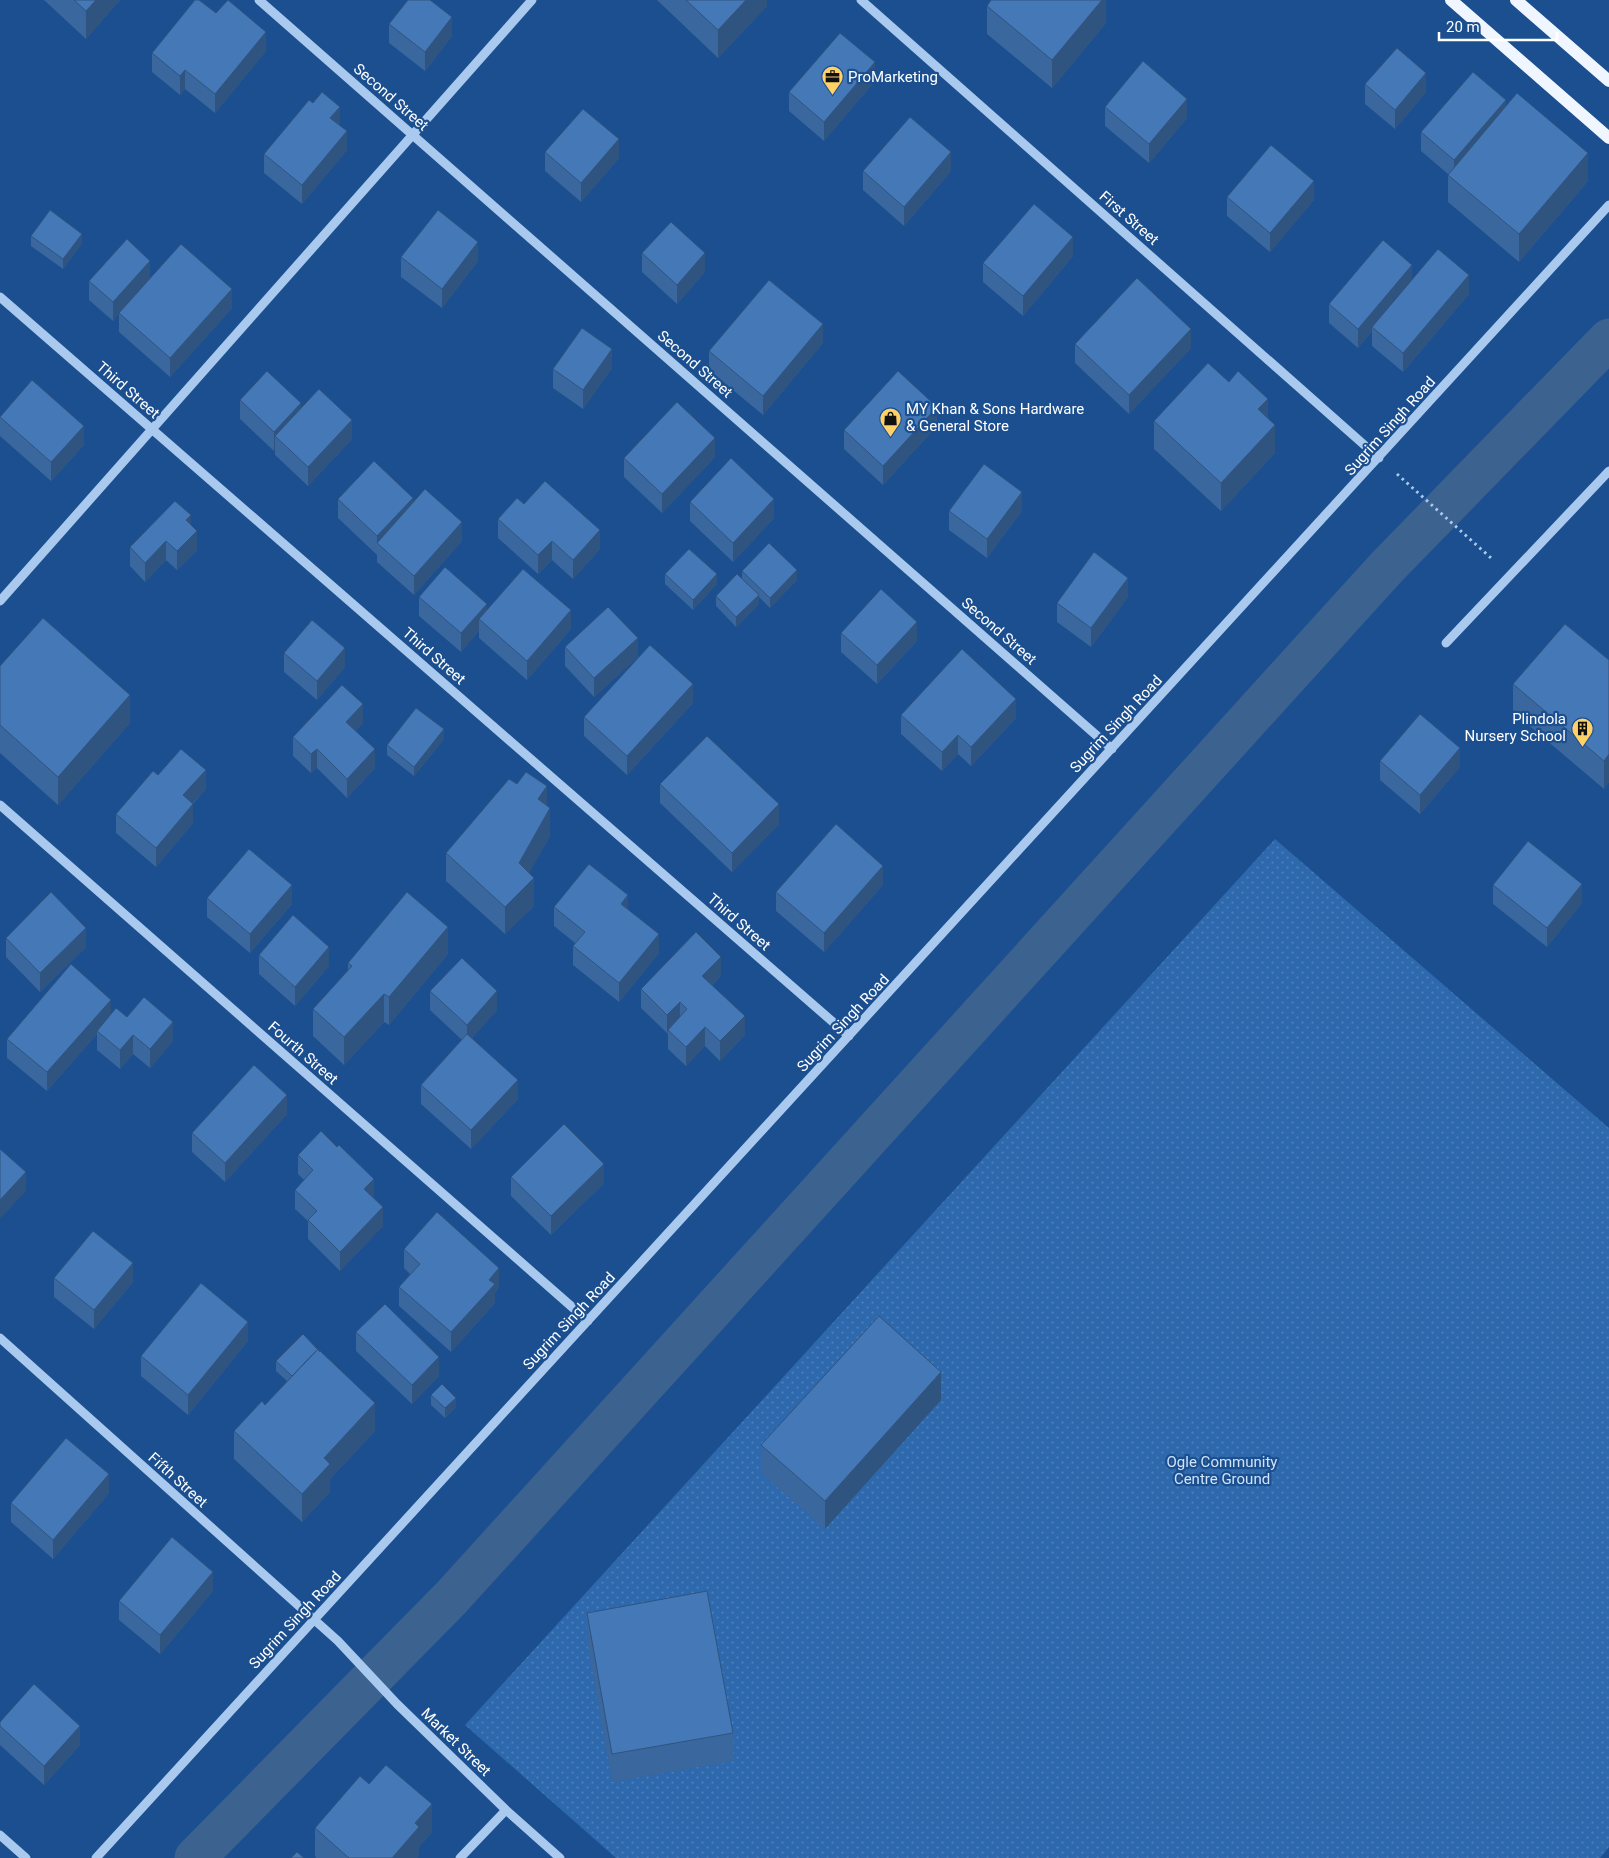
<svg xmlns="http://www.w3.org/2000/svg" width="1609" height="1858" font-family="Roboto,sans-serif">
<defs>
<pattern id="park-dots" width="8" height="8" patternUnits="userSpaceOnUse" patternTransform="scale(1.25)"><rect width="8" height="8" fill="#2e69ad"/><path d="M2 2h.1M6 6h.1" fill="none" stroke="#4d80b9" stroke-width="1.8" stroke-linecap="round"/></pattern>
</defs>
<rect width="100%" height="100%" fill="#1b4f8f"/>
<path fill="url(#park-dots)" d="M1275 839 1609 1128V1847L1600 1858H616L465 1725Z"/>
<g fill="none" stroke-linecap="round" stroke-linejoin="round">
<path stroke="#3c6290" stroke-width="41" d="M195 1858 451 1598 1386 568 1609 339"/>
<path stroke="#a9c9ee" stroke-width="3" stroke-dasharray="2.5 4" stroke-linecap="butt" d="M1397 474 1491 558"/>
<path stroke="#a9c9ee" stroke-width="9" d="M259 0 1112 749
M861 0 1379 458
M0 297 849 1036
M0 601 532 0
M1446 643 1609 471
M0 805 588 1321
M0 1338 338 1641 397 1704 506 1810 560 1858
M0 1835 26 1858
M96 1858 1609 205
M460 1858 506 1810"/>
<path stroke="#f0f6ff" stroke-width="12" d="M1451 0 1609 138
M1516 0 1609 81"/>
</g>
<path fill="#3a679d" d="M44 0H120L86 39Z
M657 0H767V6L718 58Z
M1106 0V23L1052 88 987 34V6Z
M216 13 266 51 215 113 185 89 180 95 152 72V53Z
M389 24 452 36 425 71 389 43Z
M875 81 824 141 789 111V92Z
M1365 84 1426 92 1395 129 1365 104Z
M313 103 340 126 347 150 302 204 264 173V154Z
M1506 106 1588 181 1519 262 1448 202V174L1421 151V132Z
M1105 107 1187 118 1149 163 1105 126Z
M545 152 619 158 581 202 545 171Z
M863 171H951L904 226 863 190Z
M1227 197 1314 200 1270 252 1227 216Z
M31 236 82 243 63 269 31 246Z
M642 253 705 272 677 304 642 272Z
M1073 256 1023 316 983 282V263Z
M401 257 478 261 442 308 401 277Z
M150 278 232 308 170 377 119 332V314L113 321 89 300V281Z
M1412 280 1469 294 1403 372 1372 346V331L1358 348 1329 323V304Z
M823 343 763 415 709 370V351Z
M1075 344 1191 348 1129 414 1075 363Z
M612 368 583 409 553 388V369Z
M240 400 301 409 352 439 308 486 275 455V449L274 451 240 419Z
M0 417 84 445 51 481 0 436Z
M1268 419 1275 453 1221 511 1154 449V421Z
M937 426 883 485 844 449V430Z
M715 457 662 513 624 477V458Z
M338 499 413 503 462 541 414 595 377 562V555L338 518Z
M690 502 774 518 733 562 690 521Z
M949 511H1022L987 558 949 530Z
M498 519 600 549 573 579 552 560 538 574 498 538Z
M191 525 197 550 177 570 166 560 145 582 130 566V547Z
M742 571 797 580 770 608 759 597V604L736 627 716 606V596L742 579Z
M665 574 717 584 693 610 665 584Z
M419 597 487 610 571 629 527 680 479 638V631L461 652 419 616Z
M1128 597 1091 647 1057 622V603Z
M841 633 917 641 877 684 841 652Z
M565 647 638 657 594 697 565 666Z
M284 653 345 667 317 700 284 672Z
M1609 660V782L1604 789 1513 712V684Z
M0 666 130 723 58 805 0 753Z
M693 703 627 775 584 736V717Z
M901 715 1016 718 971 766 958 754 942 771 901 734Z
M363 723 355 731 375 768 347 798 317 768 311 773 293 756V737Z
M444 739 414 776 387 755V745Z
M1380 761 1460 767 1420 814 1380 780Z
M158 775 206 789 193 804V823L156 867 116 833V814Z
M660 784 779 824 732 872 660 803Z
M547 806 550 836 529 873 534 906 505 934 446 881V853Z
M883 885 824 952 776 911V892Z
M1493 885 1582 903 1547 947 1493 904Z
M207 898 292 904 250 953 207 917Z
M554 907 628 909 659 953 619 1002 573 965V946L575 943 554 926Z
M6 938 86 947 40 992 6 957Z
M448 954 389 1025 384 1022 344 1065 313 1036V1009L348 971V963Z
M259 955 329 966 295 1006 259 974Z
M721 976 712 985 745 1035 720 1061 705 1046 686 1066 668 1049V1034L641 1008V989Z
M430 991 497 1010 472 1038 518 1099 471 1149 421 1104V1085L462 1040 430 1010Z
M111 1014 127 1017 173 1041 150 1068 133 1054 120 1069 97 1050V1034L47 1091 7 1058V1039Z
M287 1114 225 1182 192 1152V1133Z
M298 1155 374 1198 383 1226 340 1271 308 1239V1221L295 1209V1190L304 1180 298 1174Z
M511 1177 604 1183 551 1235 511 1196Z
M404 1249 499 1287 495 1293V1303L451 1352 399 1306V1287L410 1274 404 1268Z
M54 1278 133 1282 94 1329 54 1297Z
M356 1332 439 1376 412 1404 356 1351Z
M248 1341 188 1415 141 1376V1356Z
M276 1361 375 1431 330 1479V1492L302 1522 234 1459V1431L265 1405 287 1381 276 1371Z
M431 1395 456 1407 445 1418 431 1405Z
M941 1400 825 1529 761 1473V1445Z
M109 1493 53 1559 11 1522V1503Z
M213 1591 160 1654 119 1620V1601Z
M587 1613 733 1733V1761L612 1782 587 1641Z
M0 1726 80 1745 44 1785 0 1745Z
M369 1784 432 1832 419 1847V1855L417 1858H316L315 1856V1828Z"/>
<path fill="#305480" d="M96 0H120L86 39V11Z
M746 0H767V6L718 58V30Z
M1102 0H1106V23L1052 88V60Z
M452 17V36L425 71V52Z
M266 32V51L215 113V94Z
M875 62V81L824 141V122Z
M185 70V89L180 95V76Z
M1426 73V92L1395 129V110Z
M1187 99V118L1149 163V144Z
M1506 100V119L1454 180V160Z
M340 107V126L330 118Z
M347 131V150L302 204V185Z
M619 139V158L581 202V183Z
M951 152V171L904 226V207Z
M1588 153V181L1519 262V234Z
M1314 181V200L1270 252V233Z
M82 234V243L63 269V259Z
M1073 237V256L1023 316V296Z
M478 242V261L442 308V289Z
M705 253V272L677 304V285Z
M150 261V280L113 321V302Z
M1412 265V284L1372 327V331L1358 348V329Z
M1469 275V294L1403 372V353Z
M232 289V308L170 377V358Z
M823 324V343L763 415V396Z
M1191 329V348L1129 414V395Z
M612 349V368L583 409V390Z
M1268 399V426L1258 409Z
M301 403V422L275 436V449L274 451V432Z
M937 407V426L883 485V466Z
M352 420V439L308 486V467Z
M1275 425V453L1221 511V483Z
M84 426V445L51 481V462Z
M715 438V457L662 513V494Z
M1022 492V511L987 558V539Z
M413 498V517L377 543V555V536Z
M774 499V518L733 562V543Z
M191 515V534L186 520Z
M462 522V541L414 595V576Z
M600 530V549L573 579V560Z
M197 531V550L177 570V551Z
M166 541V560L145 582V563Z
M552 541V560L538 574V555Z
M797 570V580L770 608V598Z
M717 574V584L693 610V600Z
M1128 578V597L1091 647V628Z
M759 595V604L736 627V617Z
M487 604V623L479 619V631L461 652V633Z
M571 610V629L527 680V661Z
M917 622V641L877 684V665Z
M638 638V657L594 697V678Z
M345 648V667L317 700V681Z
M693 684V703L627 775V756Z
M130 695V723L58 805V777Z
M1016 699V718L971 766V747Z
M363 704V723L346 741V722Z
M444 729V739L414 776V767Z
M958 735V754L942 771V752Z
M1460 748V767L1420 814V795Z
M317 749V768L311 773V754Z
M375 749V768L347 798V779Z
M1609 754V782L1604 789V761Z
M206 770V789L183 814V795Z
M547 786V814L538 799Z
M193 804V823L156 867V848Z
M779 804V824L732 872V853Z
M550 808V836L519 891V863Z
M883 866V885L824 952V933Z
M534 878V906L505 934V907Z
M1582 884V903L1547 947V928Z
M292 885V904L250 953V934Z
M628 895V914L621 904Z
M448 927V954L389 1025V997Z
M86 928V947L40 992V973Z
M659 934V953L619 1002V983Z
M329 947V966L295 1006V987Z
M721 957V976L702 995V976Z
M497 991V1010L467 1044V1025Z
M384 994V1022L344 1065V1037Z
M111 1000V1019L97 1031V1034L47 1091V1072Z
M680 1002V1021L668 1030 667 1034V1015Z
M745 1016V1035L720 1061V1041Z
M173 1022V1041L150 1068V1049Z
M705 1027V1046L686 1066V1047Z
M133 1035V1054L120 1069V1050Z
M518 1080V1099L471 1149V1130Z
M287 1095V1114L225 1182V1163Z
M604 1164V1183L551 1235V1216Z
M26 1172V1191L0 1219V1200Z
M374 1179V1198L364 1208V1189Z
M383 1207V1226L340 1271V1252Z
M133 1263V1282L94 1329V1310Z
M499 1268V1287L495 1293V1303L451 1352V1332L489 1280Z
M248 1322V1341L188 1415V1395Z
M439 1357V1376L412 1404V1385Z
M941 1372V1400L825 1529V1501Z
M456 1398V1407L445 1418V1408Z
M375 1403V1431L330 1479V1492L302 1522V1494L324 1458Z
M109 1474V1493L53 1559V1540Z
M213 1572V1591L160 1654V1635Z
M80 1726V1745L44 1785V1766Z
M432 1804V1832L419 1847V1855L417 1858H392L415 1823Z"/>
<path fill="#4478b7" stroke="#305480" d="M74 0H96L86 11Z
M195 0H199L216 13 228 0 266 32 215 94 185 70 180 76 152 53Z
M408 0H430L452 17 425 52 389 24Z
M686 0H746L718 30Z
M991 0H1102L1052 60 987 6Z
M840 33 875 62 824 122 789 92Z
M1397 48 1426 73 1395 110 1365 84Z
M1143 61 1187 99 1149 144 1105 107Z
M1473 72 1506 100 1454 160 1421 132Z
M322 92 340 107 330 118 347 131 302 185 264 154 309 100 313 103Z
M1517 93 1588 153 1519 234 1448 175Z
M583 109 619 139 581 183 545 152Z
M910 117 951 152 904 207 863 171Z
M1271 145 1314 181 1270 233 1227 197Z
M1034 204 1073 237 1023 296 983 263Z
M50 210 82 234 63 259 31 236Z
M438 210 478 242 442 289 401 257Z
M671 222 705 253 677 285 642 253Z
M127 239 150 261 113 302 89 281Z
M1383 240 1412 265 1358 329 1329 304Z
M181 244 232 289 170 358 119 313Z
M1438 249 1469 275 1403 353 1372 327Z
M1137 278 1191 329 1129 395 1075 344Z
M769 280 823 324 763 396 709 351Z
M582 328 612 349 583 390 553 369Z
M1208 363 1229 382 1238 371 1268 399 1258 409 1275 425 1221 483 1154 421Z
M267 371 301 403 274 432 240 400Z
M898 371 937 407 883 466 844 430Z
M32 380 84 426 51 462 0 417Z
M319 389 352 420 308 467 275 436Z
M677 402 715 438 662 494 624 458Z
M731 458 774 499 733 543 690 502Z
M374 461 413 498 377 536 338 499Z
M984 464 1022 492 987 539 949 511Z
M545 481 600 530 573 560 552 541 538 555 498 519 517 498 524 504Z
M425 489 462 522 414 576 377 543Z
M175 501 191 515 186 520 197 531 177 551 166 541 145 563 130 547Z
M769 543 797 570 770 598 742 571Z
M689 549 717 574 693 600 665 574Z
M1094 552 1128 578 1091 628 1057 603Z
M445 567 487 604 461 633 419 597Z
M523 569 571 610 527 661 479 619Z
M737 574 759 595 736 617 716 596Z
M881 589 917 622 877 665 841 633Z
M608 607 638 638 594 678 565 647Z
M43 618 130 695 58 777 0 725V666Z
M312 620 345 648 317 681 284 653Z
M1565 624 1609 660V754L1604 761 1513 684Z
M650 645 693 684 627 756 584 717Z
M962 649 1016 699 971 747 958 735 942 752 901 715Z
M342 685 363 704 346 722 375 749 347 779 317 749 311 754 293 737Z
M416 708 444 729 414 767 387 745Z
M1420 714 1460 748 1420 795 1380 761Z
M707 736 779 804 732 853 660 784Z
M181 749 206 770 183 795 193 804 156 848 116 814 153 771 158 775Z
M526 772 547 786 538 799 550 808 519 863 534 878 505 907 446 853 509 779 517 784Z
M836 824 883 866 824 933 776 892Z
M1528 841 1582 884 1547 928 1493 885Z
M249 849 292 885 250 934 207 898Z
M589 864 628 895 621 904 659 934 619 983 573 946 585 932 554 907Z
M51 892 86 928 40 973 6 938Z
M407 892 448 927 389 997 384 994 344 1037 313 1009 352 966 348 963Z
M293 915 329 947 295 987 259 955Z
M696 932 721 957 702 976 745 1016 720 1041 705 1027 686 1047 668 1030 687 1009 680 1002 667 1015 641 989Z
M462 958 497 991 467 1025 430 991Z
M71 964 111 1000 47 1072 7 1039Z
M144 997 173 1022 150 1049 133 1035 120 1050 97 1031 116 1008 127 1017Z
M467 1034 518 1080 471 1130 421 1085Z
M254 1065 287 1095 225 1163 192 1133Z
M564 1124 604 1164 551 1216 511 1177Z
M321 1131 337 1147 339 1145 374 1179 364 1189 383 1207 340 1252 308 1220 317 1211 295 1190 313 1170 298 1155Z
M0 1149 26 1172 0 1200Z
M437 1212 499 1268 489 1280 495 1284 451 1332 399 1287 420 1264 404 1249Z
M93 1231 133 1263 94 1310 54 1278Z
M201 1283 248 1322 188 1395 141 1356Z
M385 1304 439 1357 412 1385 356 1332Z
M879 1316 941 1372 825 1501 761 1445Z
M303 1334 320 1352 318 1349 292 1376 276 1361Z
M318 1349 375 1403 324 1458 330 1464 302 1494 234 1431 262 1401 265 1405Z
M442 1384 456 1398 445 1408 431 1395Z
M66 1438 109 1474 53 1540 11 1503Z
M172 1537 213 1572 160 1635 119 1601Z
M707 1591 733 1733 612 1754 587 1613Z
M34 1684 80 1726 44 1766 0 1726V1722Z
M386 1765 432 1804 415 1823 419 1827 392 1858H349L315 1828 360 1776 369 1784Z
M297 1852 304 1858H291Z"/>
<defs>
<symbol id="office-pin" viewBox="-11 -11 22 30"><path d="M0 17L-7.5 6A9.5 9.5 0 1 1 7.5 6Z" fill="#ffd166" stroke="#1b4f8f"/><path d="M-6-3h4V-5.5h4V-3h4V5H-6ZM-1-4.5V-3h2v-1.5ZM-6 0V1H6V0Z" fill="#111"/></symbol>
<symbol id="shop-pin" viewBox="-11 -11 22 30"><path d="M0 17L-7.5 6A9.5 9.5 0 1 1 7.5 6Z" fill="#ffd166" stroke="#1b4f8f"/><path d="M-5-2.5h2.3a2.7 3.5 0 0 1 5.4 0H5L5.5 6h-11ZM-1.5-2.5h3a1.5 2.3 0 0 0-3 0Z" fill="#111"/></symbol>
<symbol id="building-pin" viewBox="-11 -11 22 30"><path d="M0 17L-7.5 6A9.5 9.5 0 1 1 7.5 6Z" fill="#ffd166" stroke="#1b4f8f"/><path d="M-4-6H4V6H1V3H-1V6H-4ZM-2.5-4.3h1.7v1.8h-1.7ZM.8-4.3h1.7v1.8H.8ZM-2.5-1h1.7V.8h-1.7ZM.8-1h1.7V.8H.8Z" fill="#111"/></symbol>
</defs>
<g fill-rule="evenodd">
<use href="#office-pin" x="820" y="64" width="25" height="34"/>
<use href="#shop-pin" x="878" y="406" width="25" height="34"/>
<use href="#building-pin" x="1570" y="716" width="25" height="34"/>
</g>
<g text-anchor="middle" stroke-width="4.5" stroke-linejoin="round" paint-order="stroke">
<g font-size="15" fill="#fff" stroke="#1b4f8f" text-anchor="start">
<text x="848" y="82">ProMarketing</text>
<text x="906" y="414">MY Khan &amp; Sons Hardware<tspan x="906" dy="17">&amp; General Store</tspan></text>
<text x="1566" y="724" text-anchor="end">Plindola<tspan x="1566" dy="17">Nursery School</tspan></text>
</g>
<g font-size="15" fill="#fff" stroke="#1b4f8f">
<text transform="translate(391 97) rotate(41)" y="5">Second Street</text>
<text transform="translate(1129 218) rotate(41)" y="5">First Street</text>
<text transform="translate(695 364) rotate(41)" y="5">Second Street</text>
<text transform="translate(128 390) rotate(41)" y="5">Third Street</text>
<text transform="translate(1390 426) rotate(-48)" y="5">Sugrim Singh Road</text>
<text transform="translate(999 631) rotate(41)" y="5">Second Street</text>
<text transform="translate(434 656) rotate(41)" y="5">Third Street</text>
<text transform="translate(1116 724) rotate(-47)" y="5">Sugrim Singh Road</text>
<text transform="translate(739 922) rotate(41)" y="5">Third Street</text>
<text transform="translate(843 1023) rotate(-47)" y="5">Sugrim Singh Road</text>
<text transform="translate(303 1053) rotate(41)" y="5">Fourth Street</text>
<text transform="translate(569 1321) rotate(-47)" y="5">Sugrim Singh Road</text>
<text transform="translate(178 1480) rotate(42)" y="5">Fifth Street</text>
<text transform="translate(295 1620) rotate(-47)" y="5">Sugrim Singh Road</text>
<text transform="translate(456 1742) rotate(44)" y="5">Market Street</text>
</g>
<g font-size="15" fill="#cfe3fa" stroke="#1b4f8f">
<text x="1222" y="1467">Ogle Community<tspan x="1222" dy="17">Centre Ground</tspan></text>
</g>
</g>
<path d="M1439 32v8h118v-8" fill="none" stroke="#ffffff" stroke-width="2.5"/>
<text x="1446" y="32" font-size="15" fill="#ffffff" stroke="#1b4f8f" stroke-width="4" paint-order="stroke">20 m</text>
</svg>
